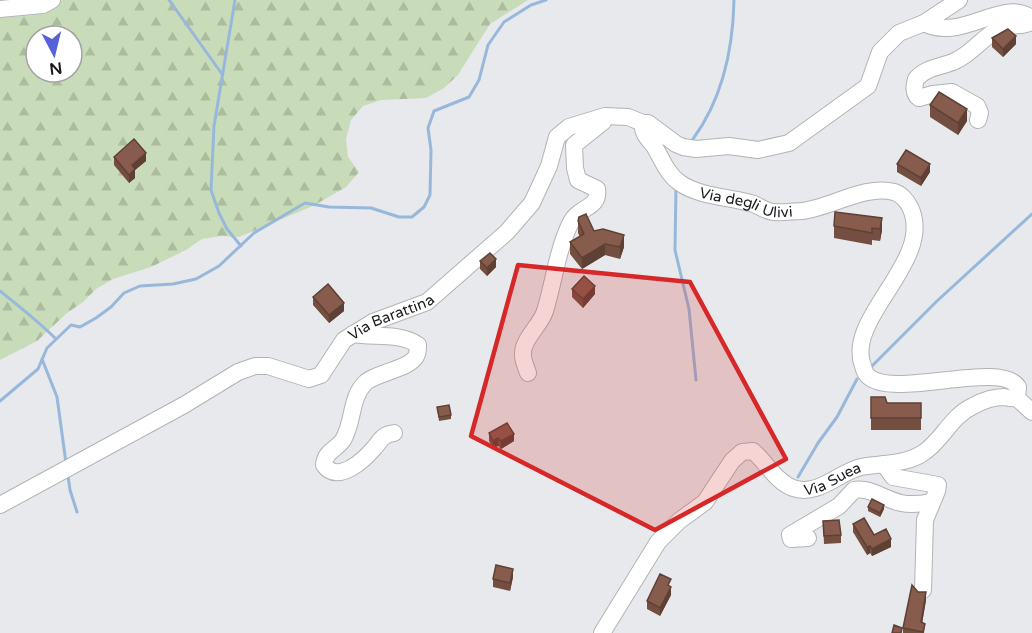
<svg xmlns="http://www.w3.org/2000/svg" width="1032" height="633" font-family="'Varela Round',sans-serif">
<defs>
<pattern id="forest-firs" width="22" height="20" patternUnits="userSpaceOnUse" patternTransform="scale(1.5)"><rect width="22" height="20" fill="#c9dcb9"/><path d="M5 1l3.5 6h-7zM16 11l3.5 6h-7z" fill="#acbc9e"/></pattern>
</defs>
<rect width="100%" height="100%" fill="#e7e9ec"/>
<path fill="url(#forest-firs)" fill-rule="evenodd" d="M62 0H528L490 24 458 75 444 88 426 98 381 100 363 106 351 120 346 139 348 157 359 172 346 187 313 206 239 237 221 236 202 239 186 250 151 267 113 279 96 289 83 302 67 313 37 341 0 360V18L35 15ZM36 36H72V72H36Z"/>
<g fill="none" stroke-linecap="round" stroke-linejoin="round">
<path stroke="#97b8db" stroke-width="3" d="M169 0 222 74
M235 0 214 126 211 190 219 213 227 229 241 246
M693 139C723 98 733 50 734 0
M676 186 675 250 689 309 696 380
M0 291C20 307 38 321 56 339
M42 359 57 397 66 463
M870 368 937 301 1032 214
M0 401 38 369 47 348 71 325 80 327 96 318 111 307 124 293 140 286 173 284 196 279 219 266 254 233 305 203 329 207 371 208 399 217H412L424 207 430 195 431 150 428 128 434 111 469 97 479 80 488 45 504 22 531 5 546 0
M68 476 70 490 77 512
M798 477 818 443 837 417 857 379"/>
<defs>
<g id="minor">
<path id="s1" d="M959 0 924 23 899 33 880 52 868 86 789 143 758 150 729 146 696 149 683 147 676 144 648 123H643C641 132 648 139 654 146 662 159 667 174 680 183 700 197 731 197 754 204 760 207 768 212 774 212 783 213 793 211 802 211 830 208 866 184 894 192 901 194 907 201 910 207 936 260 844 318 863 366 864 370 865 374 869 377 895 399 1001 360 1018 387L1017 398"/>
<path d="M0 9 43 5 52 0"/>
<path d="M924 23C960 42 1000 0 1028 16L1029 23C1020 27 1010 24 1001 28 984 35 973 53 955 61 942 67 926 67 916 79 914 85 913 94 919 98L933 94 952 92 977 106 980 113 978 120"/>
<path d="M353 334C373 338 400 332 418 345 418 348 418 351 417 354 413 369 376 372 365 383 350 398 354 422 343 440 336 450 325 451 324 465 338 485 365 459 375 447 378 444 381 438 385 436 387 434 391 434 394 433"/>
<path d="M528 373C525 364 521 357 524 347 528 334 541 324 545 311 554 282 557 250 571 222 579 206 600 209 597 189L578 180 575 168 574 145 603 122"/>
<path d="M884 464 893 477 938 485 937 491 925 520 923 590"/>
<path id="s2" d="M0 505 184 405 238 372 255 366H268L309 379 321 375 344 340 373 322 427 302 507 232 532 203 549 166 557 137 569 127 605 116 628 117 643 123"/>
<path d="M808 538 791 539 790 535 839 506 854 490C871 487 885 500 901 503 911 505 921 504 931 502"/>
<path id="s3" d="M602 633 658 542 679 521 705 502 732 461 742 452 753 451C766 462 776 482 793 488 818 497 839 472 861 467 882 463 905 465 923 453 942 441 951 416 973 406 982 401 993 397 1004 397 1009 398 1012 399 1017 398L1032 412"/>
</g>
</defs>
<use href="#minor" stroke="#b2b3b6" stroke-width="18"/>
<use href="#minor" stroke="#fff" stroke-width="16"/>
</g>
<path fill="#744f41" d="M992 38 1016 44 1003 57 992 47Z
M930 105 967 121 958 135 930 117Z
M114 157 146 161 135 170V178L129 183 114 165Z
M897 164 930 172 921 186 897 172Z
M835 212 882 230 880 241 872 240V245L834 238V226Z
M578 221 624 247 620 259 605 255 582 269 570 254V242L580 237 578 233Z
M480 261 496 267 487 276 480 269Z
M572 289 595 294 583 308 572 297Z
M313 297 344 311 329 323 313 305Z
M871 397 887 403H921V430H871Z
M437 407 451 415V419L439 421Z
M489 433 514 441 501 449 498 446 493 448 489 441Z
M868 507 884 509 880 517 868 511Z
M823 521 841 535V543L824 544Z
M853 524 874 535 891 547 872 556 870 553 867 555 853 532Z
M513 577 510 591 493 587V579Z
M671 595 660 616 647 609V601Z
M926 600 922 623 925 624 924 633H903V628Z"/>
<path fill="#5e4035" d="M1016 36V44L1003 57V49Z
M967 109V121L958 135V123Z
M146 153V161L135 170V178L129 183V175L132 165Z
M930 164V172L921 186V178Z
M882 218V230L880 241V229Z
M624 235V247L620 259V247Z
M605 244V255L582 269V258Z
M496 259V267L487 276V268Z
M595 286V294L583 308V299Z
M344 303V311L329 323V315Z
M514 434V441L501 449V441Z
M498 438V446L493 448V441Z
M884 505V509L880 517V513Z
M891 539V547L872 556V549Z
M870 546V553L867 555V547Z
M513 569V577L510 591V583Z
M671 587V595L660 616V608Z
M926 592V600L921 630V622Z"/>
<path fill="#875c4c" stroke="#5e4035" stroke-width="1.5" d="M1008 29 1016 36 1003 49 992 38Z
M939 92 967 109 958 123 930 105Z
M134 139 146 153 132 165 135 169 129 175 114 157Z
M906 150 930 164 921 178 897 164Z
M835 212 882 218 880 229 872 228V233L834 226Z
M586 214 594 231 603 229 624 235 620 247 605 244 582 258 570 242 584 234 578 221 579 217Z
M490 253 496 259 487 268 480 261Z
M584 276 595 286 583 299 572 289Z
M328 284 344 303 329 315 313 297Z
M871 397H885L887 403H921V418H871Z
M449 405 451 415 439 417 437 407Z
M507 423 514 434 501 441 498 438 493 441 489 433Z
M872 499 884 505 880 513 868 507Z
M864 518 874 535 886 529 891 539 872 549 870 546 867 547 853 524Z
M839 520 841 535 824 536 823 521Z
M496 565 513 569 510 583 493 579Z
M660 574 671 579 668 585 671 587 660 608 647 601Z
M912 585 918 592H926L921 622 925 624 923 632 903 628Z
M894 625 902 628 901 633H892Z"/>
<path fill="#d62828" fill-opacity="0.2" stroke="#d62828" stroke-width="4.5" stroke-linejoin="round" d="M518 265 690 282 786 459 655 530 471 436Z"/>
<g text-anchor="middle" stroke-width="6" stroke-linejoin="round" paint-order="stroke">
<g font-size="15" fill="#191a1b" stroke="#fff">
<text dy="5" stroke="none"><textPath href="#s1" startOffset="526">Via degli Ulivi</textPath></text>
<text dy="5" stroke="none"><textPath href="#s2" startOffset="454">Via Barattina</textPath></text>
<text dy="5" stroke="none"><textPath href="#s3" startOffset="339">Via Suea</textPath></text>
</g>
</g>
<g transform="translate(54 54) rotate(173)"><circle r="28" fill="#ffffff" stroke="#a3a3a4" stroke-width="1.5"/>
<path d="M0-4.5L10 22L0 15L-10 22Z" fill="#5762d9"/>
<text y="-9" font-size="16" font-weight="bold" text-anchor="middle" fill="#191a1b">N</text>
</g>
</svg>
